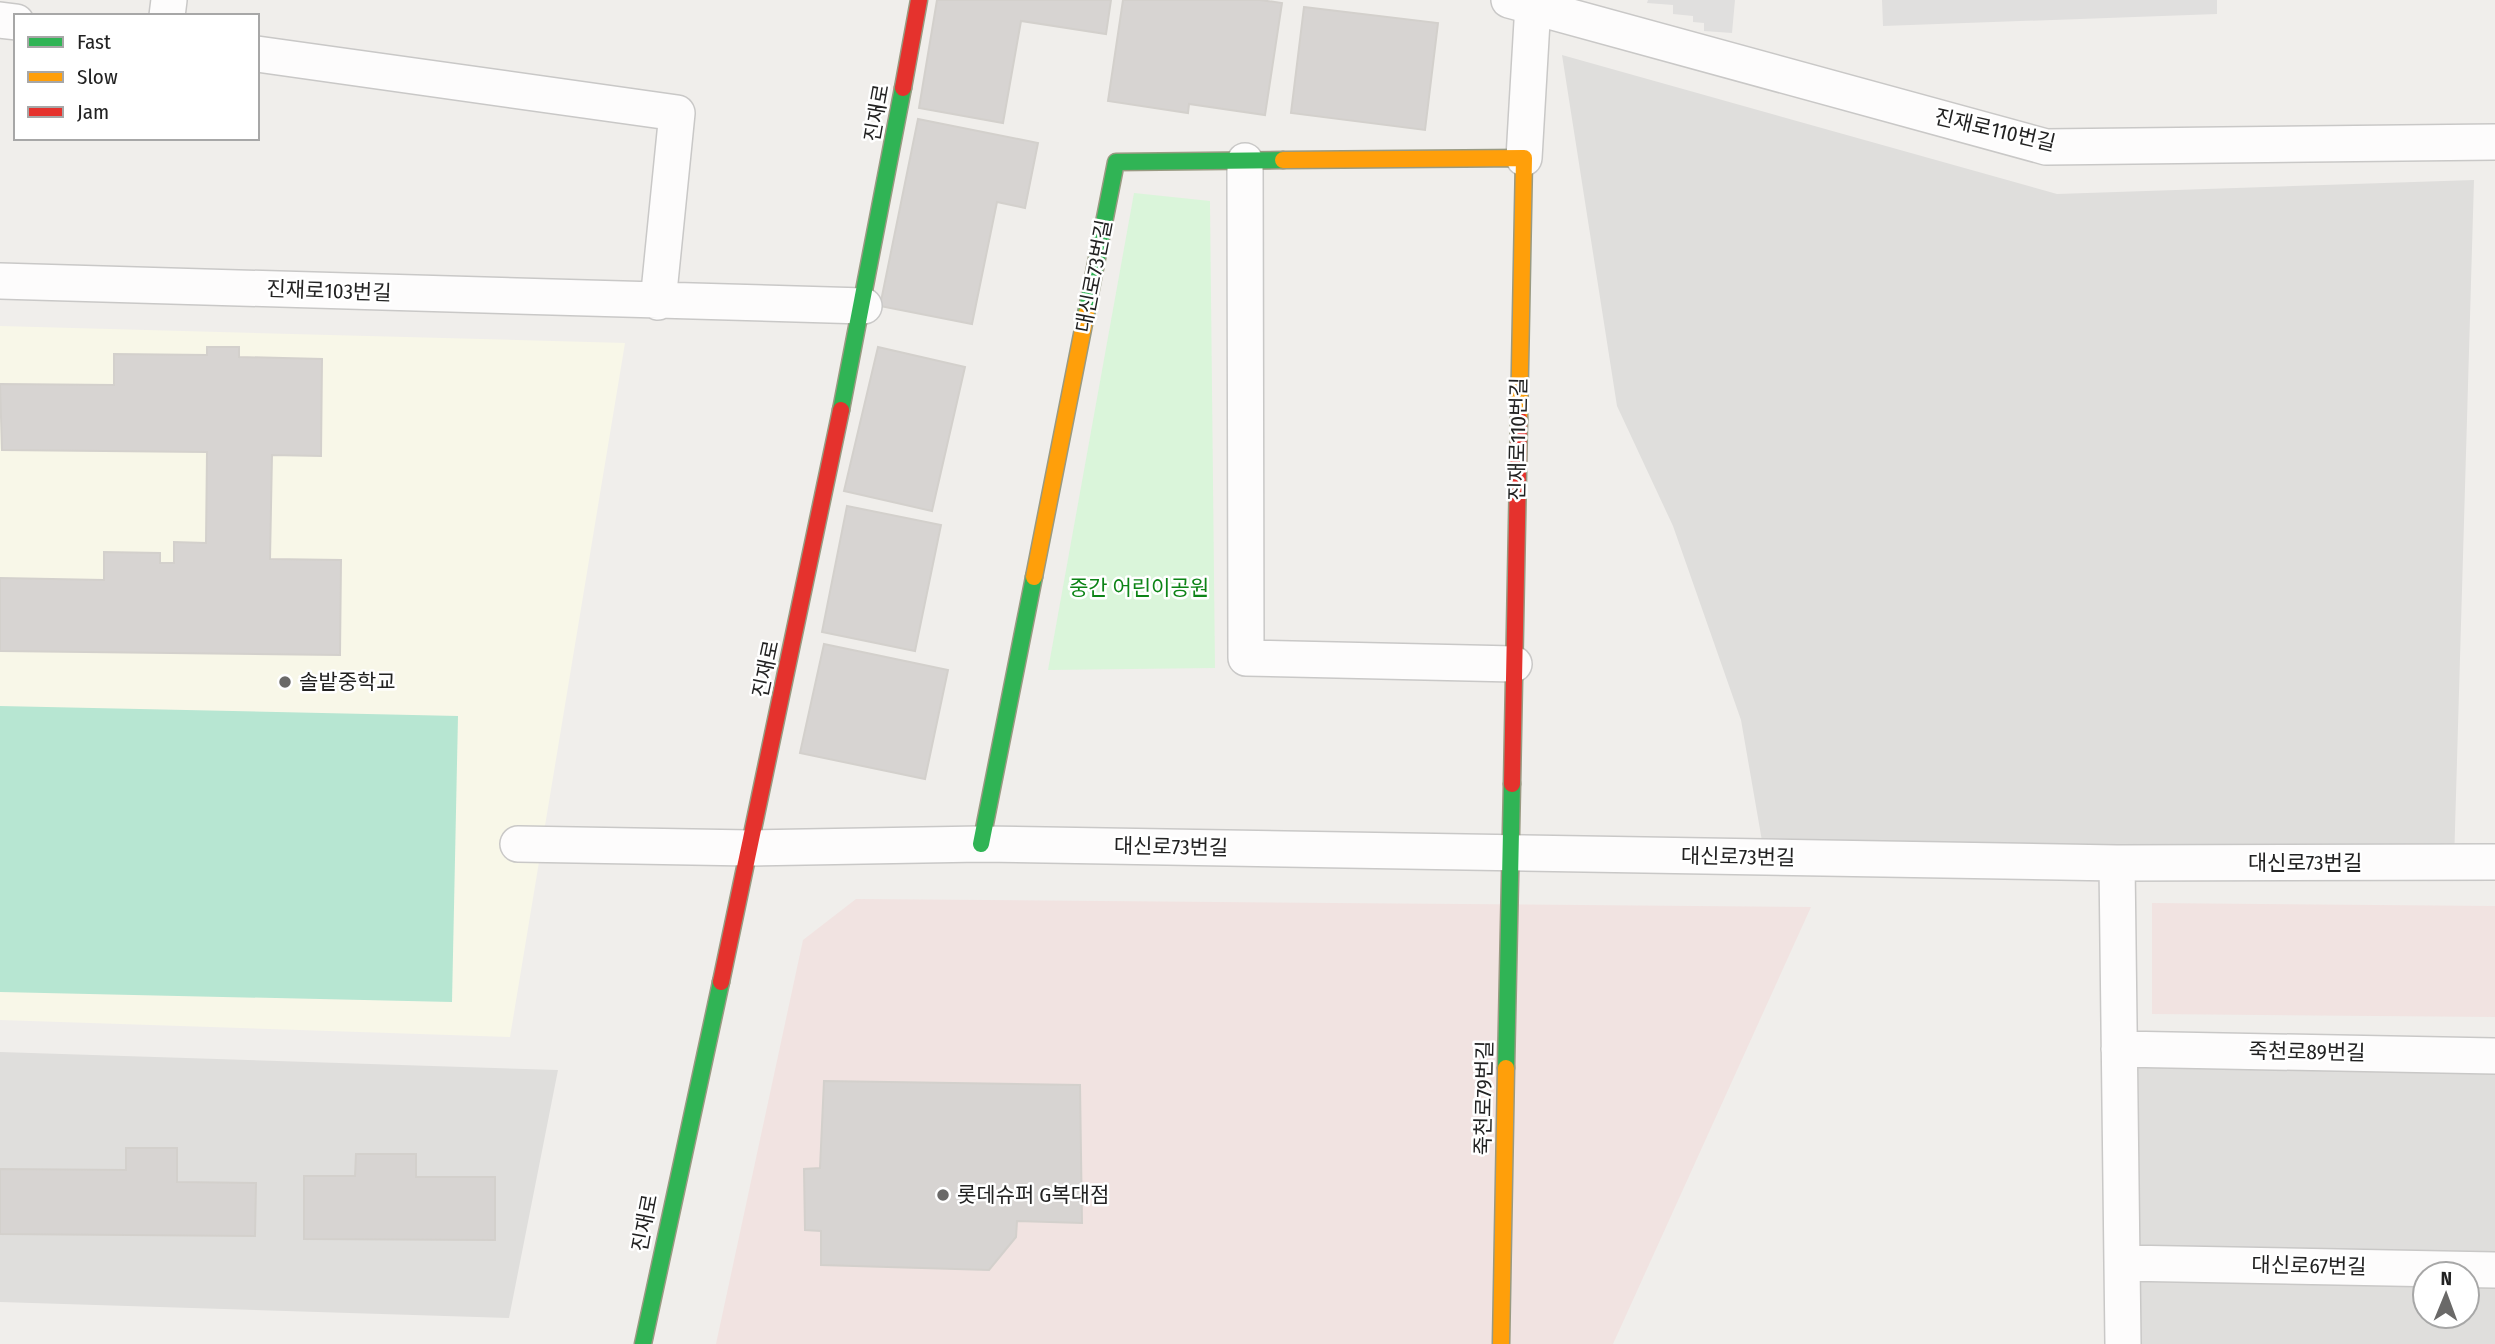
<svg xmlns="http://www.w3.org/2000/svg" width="2495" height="1344" font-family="'Fira Sans Condensed','Noto Sans KR',sans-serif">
<rect width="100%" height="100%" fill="#f0eeeb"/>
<path fill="#dfdedc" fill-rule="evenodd" d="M1562 55 2057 194 2474 180 2454 863 1762 841 1741 720 1673 526 1617 406Z
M0 1052 558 1070 509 1318 0 1302Z
M2131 1063 2495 1069V1344H2136ZM2425 1274H2467V1316H2425Z"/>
<path fill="#f1e3e1" d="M856 899 1811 907 1613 1344H716L803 940Z
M2152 903 2495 906V1017L2152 1014Z"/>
<path fill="#f8f7e8" d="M0 326 625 343 510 1037 0 1020Z"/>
<path fill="#daf5da" d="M1134 193 1210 201 1215 668 1048 670Z"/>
<path fill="#b7e6d2" d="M0 706 458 716 452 1002 0 992Z"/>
<path fill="#e0dfde" d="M1648 0H1735L1732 33 1704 31V23L1693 22V16L1673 14V5L1647 3Z
M1882 0H2217V14L1883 26Z"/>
<path fill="#d7d4d2" stroke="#d3d0cc" stroke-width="2" d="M937 0H1111L1106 34 1021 21 1003 123 919 108Z
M1123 0H1260L1282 3 1265 115 1189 104 1188 113 1108 101Z
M1304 7 1438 23 1425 130 1291 113Z
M918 119 1038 143 1025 208 997 202 972 324 880 306Z
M207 347H239V357L322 359 321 456 272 455 270 559 341 560 340 655 0 651V578L104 580V552L160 553V563H174V542L206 543 207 452 2 450 0 384 114 385V354L207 355Z
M878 347 965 367 932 511 844 491Z
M847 506 941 525 915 651 822 632Z
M824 644 948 670 925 779 800 753Z
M824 1081 1080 1085 1082 1223 1017 1221 1016 1237 989 1270 821 1265V1231L805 1230 804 1169 820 1168Z
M126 1148H177V1182L256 1183 255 1236 0 1234V1169L126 1170Z
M356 1154H416V1177H495V1240L304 1239V1176H355Z"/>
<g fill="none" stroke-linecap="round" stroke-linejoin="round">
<defs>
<path id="street" d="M1509 0 2046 147 2495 142
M167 16 169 0
M0 20 16 22
M257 54 677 113 658 302
M1524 158 1533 4
M1245 161 1246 658 1514 664
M0 281 864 306
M518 844 750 848 981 844 2117 863 2495 862
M2117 863 2123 1344
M2119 1049 2495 1056
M2122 1263 2495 1270"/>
<path id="fast" d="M1086 314 1116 162 1283 160
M841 410 903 88
M981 844 1034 577
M1506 1068 1512 784
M643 1344 721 982"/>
<path id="slow" d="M1283 160 1524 158 1519 419
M1034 577 1086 314
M1501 1344 1506 1068"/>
<path id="jam" d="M903 88 919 0
M1512 784 1519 419
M721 982 841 410"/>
</defs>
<use href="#street" stroke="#c9c8c7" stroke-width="38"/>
<use href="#fast" stroke="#999a82" stroke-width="19"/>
<use href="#slow" stroke="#999a82" stroke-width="19"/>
<use href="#jam" stroke="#999a82" stroke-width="19"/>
<use href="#street" stroke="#fdfcfc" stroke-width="35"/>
<use href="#fast" stroke="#30b455" stroke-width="16"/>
<use href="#slow" stroke="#ff9f0a" stroke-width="16"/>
<use href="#jam" stroke="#e5322d" stroke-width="16"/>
</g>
<g fill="#6a6968" stroke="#fff" stroke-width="2.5">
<circle cx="285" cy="682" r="7"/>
<circle cx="943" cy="1195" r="7"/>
</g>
<g text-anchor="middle" stroke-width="5" stroke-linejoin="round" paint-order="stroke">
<g font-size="21" fill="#222" stroke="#fff">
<text transform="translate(877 113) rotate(-80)" y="7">진재로</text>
<text transform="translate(1995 130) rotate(13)" y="7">진재로110번길</text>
<text transform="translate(1094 276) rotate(-79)" y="7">대신로73번길</text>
<text transform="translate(329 291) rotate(2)" y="7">진재로103번길</text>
<text transform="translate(1518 439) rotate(-89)" y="7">진재로110번길</text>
<text transform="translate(766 669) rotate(-78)" y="7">진재로</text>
<text transform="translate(1171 847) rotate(1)" y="7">대신로73번길</text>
<text transform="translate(1738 857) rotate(1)" y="7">대신로73번길</text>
<text x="2305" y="870">대신로73번길</text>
<text transform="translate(2307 1052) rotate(1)" y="7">죽천로89번길</text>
<text transform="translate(1484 1098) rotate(-89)" y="7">죽천로79번길</text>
<text transform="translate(645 1223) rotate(-79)" y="7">진재로</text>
<text transform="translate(2309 1266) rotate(1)" y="7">대신로67번길</text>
</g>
<g font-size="21" fill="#0c8416" stroke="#fff">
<text x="1139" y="595">중간 어린이공원</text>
</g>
<g font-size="21" fill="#222" stroke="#fff" text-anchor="start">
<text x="299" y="689">솔밭중학교</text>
<text x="957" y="1202">롯데슈퍼 G복대점</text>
</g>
</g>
<rect x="14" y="14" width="245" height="126" fill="#ffffff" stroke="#a7a7a7" stroke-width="2"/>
<rect x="28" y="37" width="35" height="10" fill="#30b455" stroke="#a7a7a7" stroke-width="2"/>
<text x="77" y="49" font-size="21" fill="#222222">Fast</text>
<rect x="28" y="72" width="35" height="10" fill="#ff9f0a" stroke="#a7a7a7" stroke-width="2"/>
<text x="77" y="84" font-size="21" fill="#222222">Slow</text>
<rect x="28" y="107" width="35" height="10" fill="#e5322d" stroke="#a7a7a7" stroke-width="2"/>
<text x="77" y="119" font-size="21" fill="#222222">Jam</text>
<g transform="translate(2446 1295) rotate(1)"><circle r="33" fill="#ffffff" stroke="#a7a7a7" stroke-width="2"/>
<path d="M0-5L12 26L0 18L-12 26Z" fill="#6a6968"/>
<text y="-10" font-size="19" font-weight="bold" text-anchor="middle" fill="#222222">N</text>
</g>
</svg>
